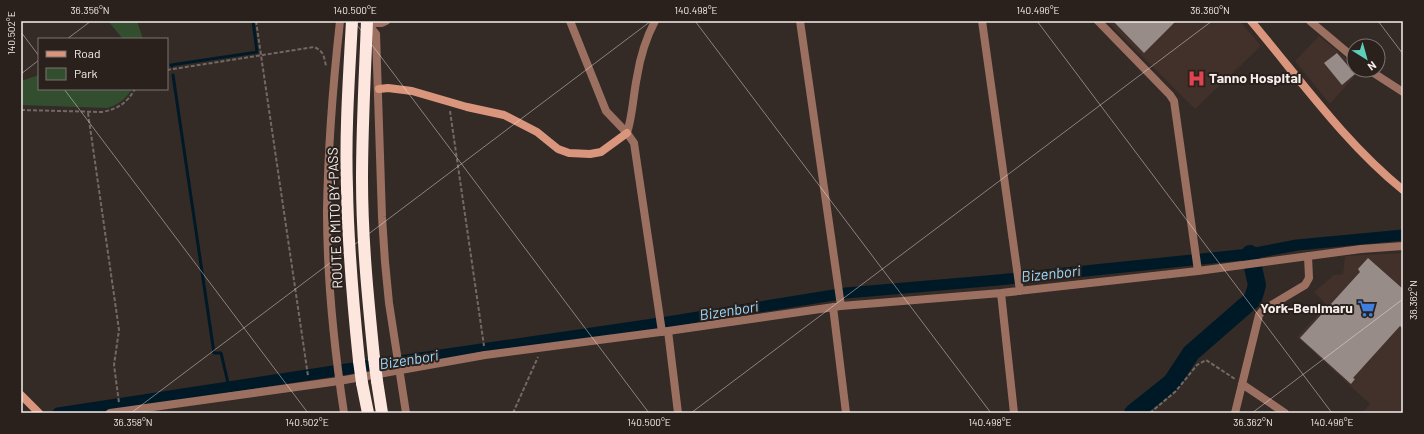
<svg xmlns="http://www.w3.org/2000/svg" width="1424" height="434" font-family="Barlow,sans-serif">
<rect width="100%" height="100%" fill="#342a26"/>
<path fill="#41312a" d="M1107 21H1240L1261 46 1195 109Z
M1319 36 1354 65V70H1360L1330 104 1295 61Z
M1403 253V413H1362L1370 404 1297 337 1327 305 1314 292 1334 275 1343 274 1345 256Z"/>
<path fill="#324e2f" d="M108 21H137L143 39H123Z
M39 75V89H132C126 99 118 105 107 108L21 105V81Z"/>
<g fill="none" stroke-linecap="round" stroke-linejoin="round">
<path stroke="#001927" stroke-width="3" d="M172 66 171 65 257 52 253 21
M173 75 214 353H221L229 387"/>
<path stroke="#001927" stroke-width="11" d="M58 413 386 363 667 322 846 293 998 280 1250 254 1297 245 1403 235"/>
<path stroke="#001927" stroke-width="18" d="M1133 413 1172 382 1191 353 1253 299 1257 285 1250 254"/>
</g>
<path fill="#978c87" d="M1113 21H1176L1144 53Z
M1337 53 1355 74 1342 85 1324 63Z
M1368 258 1403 289V329L1400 326 1353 378 1355 379 1351 384 1300 338 1360 272 1358 269Z"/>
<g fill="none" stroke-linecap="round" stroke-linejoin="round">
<path stroke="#726966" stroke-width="2" stroke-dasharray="4 2" stroke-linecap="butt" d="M256 21 308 376
M167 70 314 47C324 51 324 57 326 66
M21 110 102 112C118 109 127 103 135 89
M450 111 484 346
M88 113 119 330 114 365 119 403
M513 413 538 357
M1150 413 1176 391 1197 365 1206 360 1235 379"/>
<path stroke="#9b7061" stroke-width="8" d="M340 21C333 84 328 147 327 211 327 278 334 347 344 413
M570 21 606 111 627 133 634 143 662 332
M800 21 841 306
M982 21 1020 291
M1098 21 1170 95 1174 101 1198 271
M1310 21 1354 58
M367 23 376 34 382 217 385 262 389 303 406 413
M367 23H382L386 21
M1369 70 1403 92
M627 133C633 114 633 96 637 77 640 58 646 38 655 21
M1001 293 1014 413
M833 307 846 413
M668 331 678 413
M1242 384 1285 413
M110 413 339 381 485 355 668 331 841 306 1001 293 1198 271 1361 249 1403 246
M1235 413 1259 315 1263 310 1305 285 1309 278 1308 256"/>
<path stroke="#da967d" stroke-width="8" d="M1251 21C1300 79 1344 142 1403 190
M379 89 388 88 412 91 467 107 504 115 537 132 558 149 569 153 590 154 601 152 627 133
M21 395 39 413"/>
<path stroke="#fce6de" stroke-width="12" d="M352 21C349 77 345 132 347 188 348 246 353 303 359 361
M367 21C365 74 362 126 362 179 362 239 368 299 374 358
M377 381 382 413
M362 383 368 413"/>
<path stroke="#fce6de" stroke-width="12" d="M374 358 377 381
M359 361 362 383"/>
</g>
<path fill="none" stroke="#f6efed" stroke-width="1" stroke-opacity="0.45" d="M354 21 649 413M695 21 991 413M1037 21 1332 413M1378 21 1403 54M21 32 39 56M67 39 91 21M21 74 39 60M64 89 308 413M131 413 651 21M691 413 1212 21M1252 413 1403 299"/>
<defs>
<symbol id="hospital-bare" viewBox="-9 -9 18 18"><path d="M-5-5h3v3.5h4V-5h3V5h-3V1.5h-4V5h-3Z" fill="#e0444e" stroke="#2a211d" stroke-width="2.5" paint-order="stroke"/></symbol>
<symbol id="supermarket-bare" viewBox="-9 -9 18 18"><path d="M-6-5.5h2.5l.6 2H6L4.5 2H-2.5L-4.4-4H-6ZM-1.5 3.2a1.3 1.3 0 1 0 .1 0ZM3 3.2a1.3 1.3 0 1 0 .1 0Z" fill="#3f7fe0" stroke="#2a211d" stroke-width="2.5" paint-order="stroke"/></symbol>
</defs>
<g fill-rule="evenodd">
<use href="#hospital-bare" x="1184" y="66" width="25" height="25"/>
<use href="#supermarket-bare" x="1354" y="296" width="25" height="25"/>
</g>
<g text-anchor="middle" stroke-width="4" stroke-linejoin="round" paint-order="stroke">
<g font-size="14" font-weight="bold" fill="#f6efed" stroke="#2a211d" text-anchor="start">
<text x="1209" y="83">Tanno Hospital</text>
<text x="1353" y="313" text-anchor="end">York-Benimaru</text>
</g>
<g font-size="14" fill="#f6efed" stroke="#2a211d">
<text transform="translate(335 218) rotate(-92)" y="5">ROUTE 6 MITO BY-PASS</text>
</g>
<g font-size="15" font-style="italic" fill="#9ad9fd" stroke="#2a211d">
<text transform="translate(1051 274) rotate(-6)" y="5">Bizenbori</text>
<text transform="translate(729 311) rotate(-9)" y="5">Bizenbori</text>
<text transform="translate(409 360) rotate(-9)" y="5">Bizenbori</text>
</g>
</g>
<rect width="1424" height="434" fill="none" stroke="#2a211d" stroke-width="44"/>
<rect x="38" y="38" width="130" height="52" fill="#2a211d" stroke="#7c7370"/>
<rect x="46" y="51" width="20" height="6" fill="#da967d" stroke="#7c7370"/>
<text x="74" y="58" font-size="12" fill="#f6efed">Road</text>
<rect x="46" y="68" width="20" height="12" fill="#324e2f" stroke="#7c7370"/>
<text x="74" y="78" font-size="12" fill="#f6efed">Park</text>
<g transform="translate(1366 58) rotate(143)"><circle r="19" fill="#2a211d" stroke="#7c7370"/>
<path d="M0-3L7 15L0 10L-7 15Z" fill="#5cceba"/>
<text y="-6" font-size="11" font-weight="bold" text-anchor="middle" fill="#f6efed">N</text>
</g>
<rect x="22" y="22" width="1380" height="390" fill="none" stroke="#f6efed" stroke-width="1.5"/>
<g font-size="10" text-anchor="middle" fill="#f6efed">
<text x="90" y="14">36.356°N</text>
<text x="355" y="14">140.500°E</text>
<text x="696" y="14">140.498°E</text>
<text x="1038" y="14">140.496°E</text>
<text x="1210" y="14">36.360°N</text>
<text transform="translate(11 33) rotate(-90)" y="4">140.502°E</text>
<text transform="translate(1413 300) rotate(-90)" y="4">36.362°N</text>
<text x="133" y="426">36.358°N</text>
<text x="307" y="426">140.502°E</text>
<text x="649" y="426">140.500°E</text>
<text x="990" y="426">140.498°E</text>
<text x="1253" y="426">36.362°N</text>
<text x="1332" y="426">140.496°E</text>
</g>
</svg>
